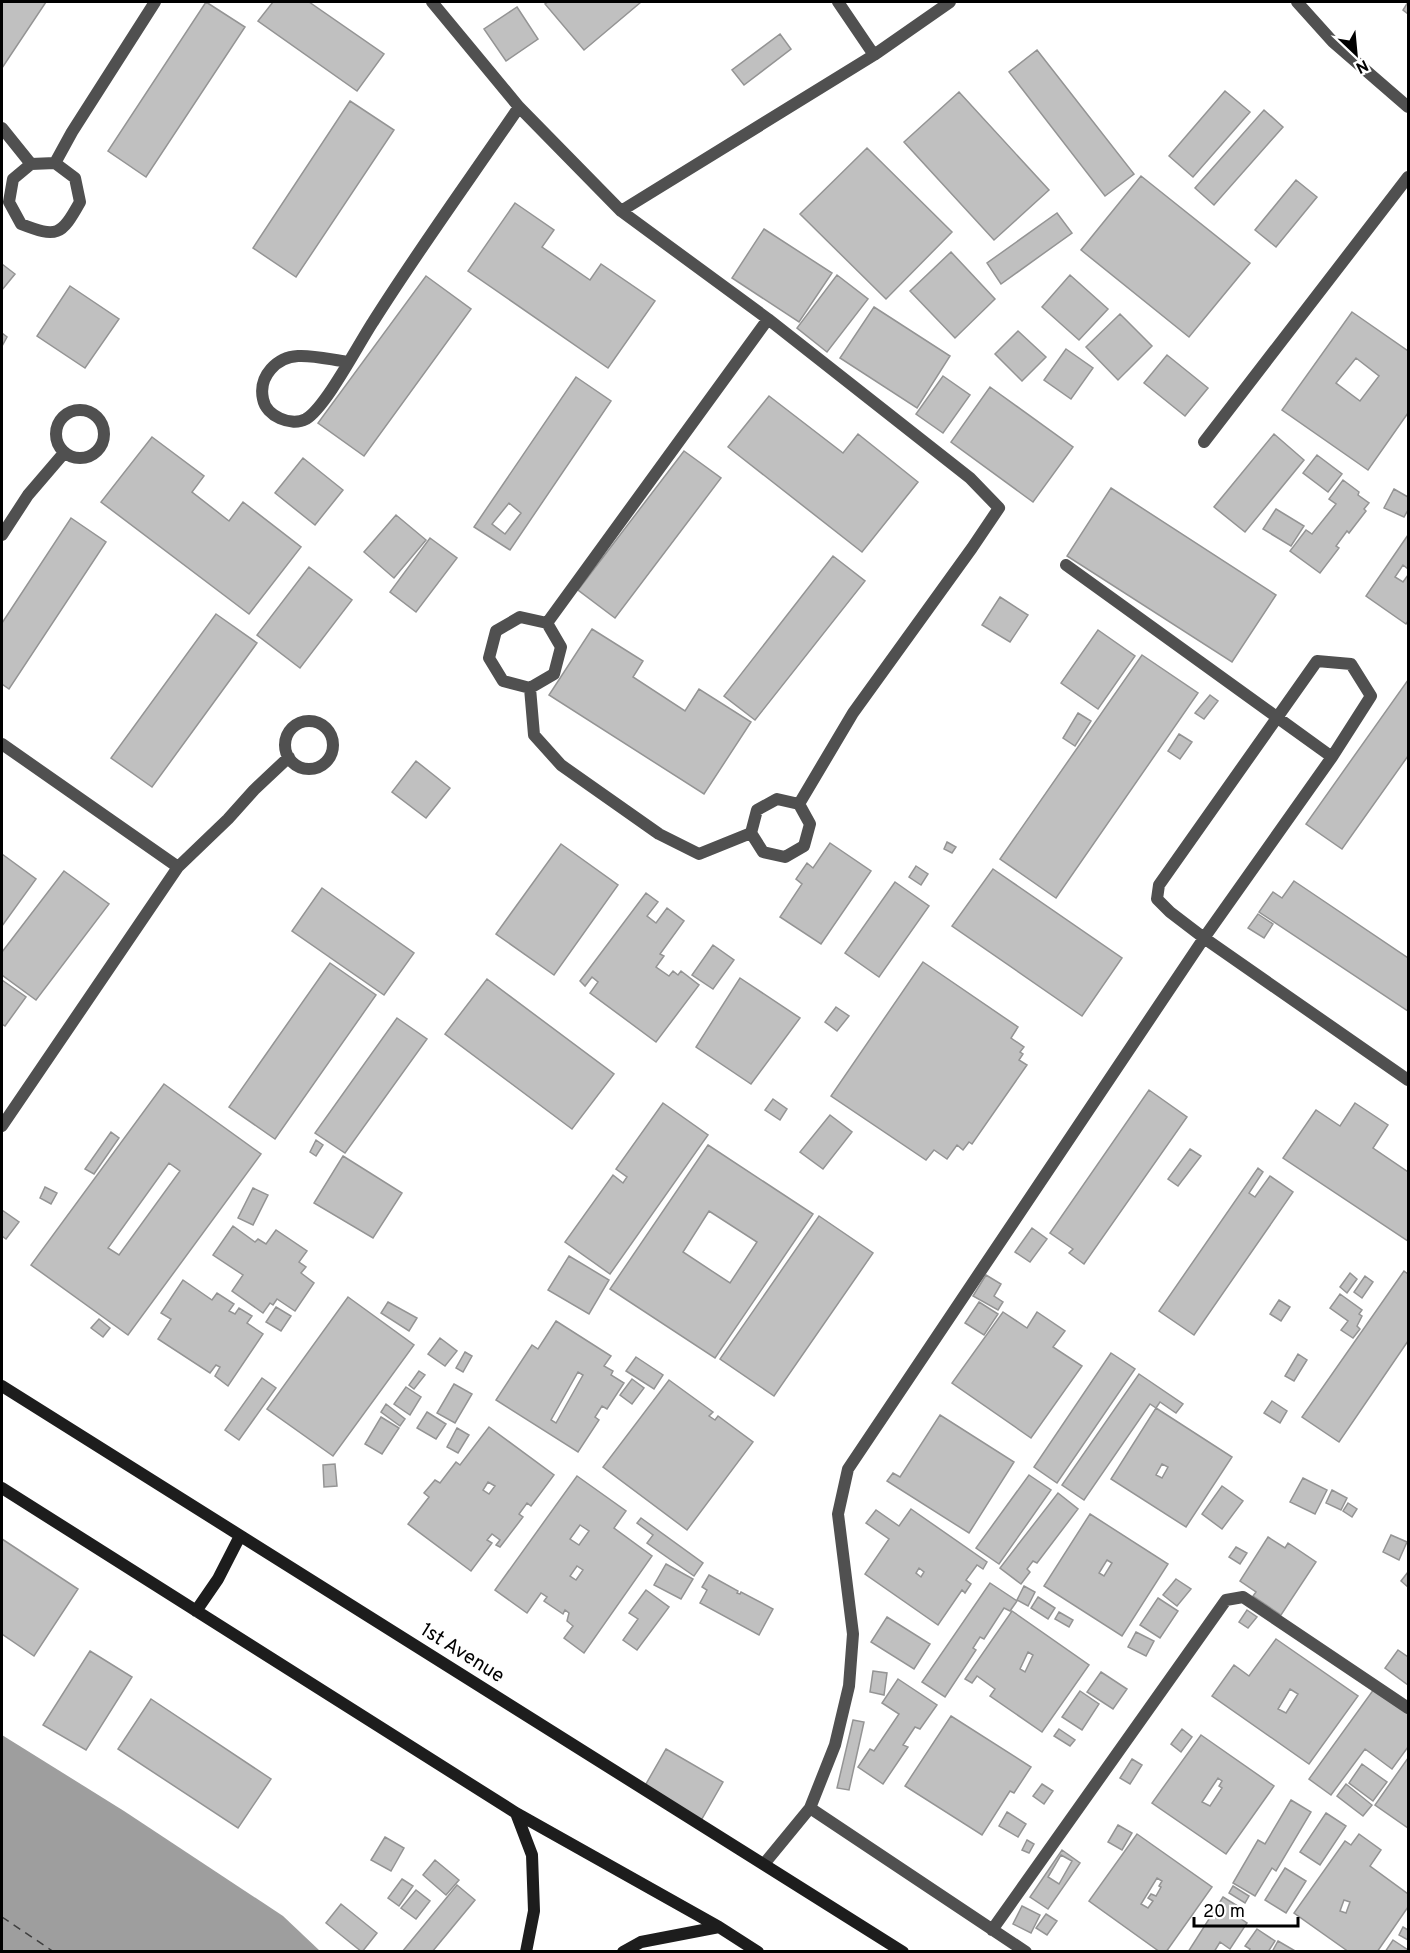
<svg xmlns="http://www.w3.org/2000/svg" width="1410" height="1953" font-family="Overpass,sans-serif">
<rect width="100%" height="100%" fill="#fff"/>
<path fill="#9e9e9e" d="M2 1735 124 1811 283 1916 320 1951H2Z"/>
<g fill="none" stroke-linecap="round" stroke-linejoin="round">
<path stroke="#3f3f3f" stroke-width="1.5" stroke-dasharray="8 6" stroke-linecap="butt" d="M2 1917 54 1952"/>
</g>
<path fill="#c0c0c0" stroke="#949494" stroke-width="1.5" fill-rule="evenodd" d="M2 2H46L2 68Z
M206 2 245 27 146 177 108 151Z
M273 2H309L384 54 357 91 258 21Z
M548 2H641L584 50 545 4Z
M1408 2V14L1403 10Z
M517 7 538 39 506 61 484 29Z
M780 34 791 49 744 85 732 70Z
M1037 50 1134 174 1105 196 1009 72Z
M1225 91 1250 112 1193 177 1169 156Z
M959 92 1049 190 994 240 904 142Z
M350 101 394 130 296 277 253 248Z
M1264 110 1283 127 1214 205 1195 188Z
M867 148 952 232 886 299 800 214Z
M1141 176 1250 263 1189 337 1081 250Z
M1296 180 1317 197 1276 247 1255 230Z
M515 203 554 230 542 247 590 280 601 264 655 301 608 368 468 271Z
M1057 213 1072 233 1001 284 987 263Z
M764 229 832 273 799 322 732 278Z
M951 252 995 299 955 338 910 291Z
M2 264 15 274 2 290Z
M837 275 868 299 827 352 797 328Z
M1070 275 1108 309 1079 340 1042 307Z
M426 276 471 309 364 456 318 423Z
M70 286 119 319 85 368 37 336Z
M874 307 950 356 917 408 840 358Z
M1352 312 1408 351V413L1368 470 1282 410ZM1356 358 1379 376 1360 401 1336 383Z
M1120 314 1152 346 1118 380 1086 347Z
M1018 331 1046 357 1022 381 995 354Z
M2 333 7 337 2 346Z
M1066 349 1093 368 1071 399 1044 380Z
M1167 355 1208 388 1185 416 1144 383Z
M943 376 970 395 943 433 916 414Z
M576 377 611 401 510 550 474 527ZM509 503 521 513 505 534 492 524Z
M990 387 1073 447 1033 502 951 442Z
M769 396 843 453 858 434 918 482 862 552 728 447Z
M1274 434 1304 460 1245 532 1214 507Z
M152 437 204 476 192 492 229 521 243 502 301 547 249 614 101 502Z
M684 451 721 478 615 618 578 590Z
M1317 455 1342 474 1328 492 1303 473Z
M303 458 343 490 315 525 275 493Z
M1343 480 1359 492 1358 495 1369 503 1364 509 1366 511 1349 533 1347 531 1336 546 1339 548 1320 573 1290 551 1306 530 1312 534 1336 504 1329 499Z
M1111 488 1276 595 1232 662 1067 556Z
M1394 489 1408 497V510L1404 517 1384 508Z
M1276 509 1304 526 1291 546 1263 529Z
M396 515 426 540 394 578 364 552Z
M71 518 106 542 9 689 2 684V623Z
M1408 535V569L1403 565 1395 577 1403 582 1408 575V621L1406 624 1366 596Z
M430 538 457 558 416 612 390 592Z
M833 556 865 581 755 720 724 696Z
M309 567 352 600 300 668 257 635Z
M1000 597 1028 615 1010 642 982 625Z
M216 614 257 643 152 787 111 758Z
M592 629 643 661 633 677 685 711 699 689 751 722 704 794 549 695Z
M1098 630 1135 656 1098 709 1061 683Z
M1142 655 1198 693 1056 898 1000 859Z
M1408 680V756L1342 849 1306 824Z
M1210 695 1218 701 1204 719 1195 713Z
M1078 713 1091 721 1075 746 1063 738Z
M1179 734 1192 742 1180 759 1168 751Z
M416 761 450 788 426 818 392 792Z
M947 842 956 847 952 853 944 849Z
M830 843 871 871 821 944 780 917 802 884 796 879 807 863 813 868Z
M561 844 618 885 554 975 496 934Z
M2 854 36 879 2 926Z
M916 866 928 874 921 885 909 877Z
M993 869 1122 958 1082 1016 952 926Z
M64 871 109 904 36 1000 2 975V952Z
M1294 881 1408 958V1011L1259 912 1273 892 1282 898Z
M895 882 929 906 879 977 845 953Z
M322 888 414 953 384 995 292 931Z
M646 893 658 902 647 916 656 923 667 908 684 921 660 954 664 956 656 967 669 976 673 971 678 975 681 971 699 985 656 1042 590 993 598 982 592 977 585 986 580 981Z
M1258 914 1273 924 1264 938 1248 928Z
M713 945 734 960 713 989 692 975Z
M923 962 1018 1027 1011 1038 1024 1047 1020 1052 1023 1054 1019 1060 1027 1065 972 1144 969 1142 963 1150 957 1145 947 1159 934 1150 926 1160 831 1096Z
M330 963 376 995 275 1139 229 1107Z
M740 978 800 1018 751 1084 696 1047Z
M487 979 614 1074 572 1129 445 1034Z
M2 980 26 997 5 1026 2 1024Z
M836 1007 849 1016 837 1031 825 1022Z
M397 1018 427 1039 345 1153 315 1133Z
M164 1084 261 1154 128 1335 31 1265ZM169 1163 180 1171 119 1255 108 1248Z
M1149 1090 1187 1117 1084 1264 1069 1253 1073 1249 1050 1233Z
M773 1099 787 1109 780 1120 765 1110Z
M663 1103 708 1135 610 1274 565 1242 613 1175 623 1183 627 1177 616 1169Z
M1355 1103 1388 1125 1373 1148 1408 1172V1241L1283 1158 1316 1110 1340 1126Z
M830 1115 852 1132 823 1169 800 1152Z
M111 1132 119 1138 94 1174 85 1169Z
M316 1140 323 1145 316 1156 310 1152Z
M708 1145 813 1214 715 1358 610 1289ZM709 1211 757 1242 730 1283 683 1252Z
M1190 1149 1201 1156 1178 1186 1168 1179Z
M343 1156 402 1193 373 1238 314 1203Z
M1258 1168 1263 1172 1249 1193 1255 1197 1270 1176 1293 1192 1194 1335 1159 1311Z
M45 1187 57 1193 51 1204 40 1198Z
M253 1188 268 1195 253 1225 238 1218Z
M2 1210 19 1222 6 1239 2 1236Z
M819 1216 873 1253 774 1396 720 1359Z
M233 1226 255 1242 258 1239 266 1244 276 1230 307 1251 299 1262 306 1267 301 1273 314 1283 295 1311 277 1299 273 1305 270 1303 263 1313 232 1291 243 1275 213 1255Z
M1032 1228 1047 1239 1030 1262 1015 1252Z
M569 1256 609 1280 589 1314 548 1290Z
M1404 1271 1408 1274V1341L1339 1442 1302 1417Z
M1350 1273 1357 1279 1347 1293 1340 1287Z
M986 1275 1001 1284 994 1296 1003 1302 998 1310 973 1296Z
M1365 1276 1373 1282 1362 1298 1354 1292Z
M183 1280 212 1300 217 1293 234 1304 229 1311 235 1314 239 1308 252 1316 247 1323 263 1334 228 1386 215 1376 220 1367 216 1365 210 1373 158 1339 171 1319 161 1313Z
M1340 1294 1362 1310 1359 1314 1362 1316 1357 1326 1360 1329 1353 1338 1341 1330 1348 1321 1330 1308Z
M348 1297 414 1345 333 1456 267 1409Z
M1279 1300 1290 1307 1281 1321 1270 1314Z
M388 1302 417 1318 409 1331 381 1313Z
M979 1302 998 1314 984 1335 965 1323Z
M276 1307 291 1316 281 1331 266 1322Z
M1003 1312 1027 1328 1037 1312 1065 1331 1053 1347 1082 1366 1031 1438 952 1383Z
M99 1319 110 1328 103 1337 91 1328Z
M556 1321 611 1356 604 1366 613 1371 611 1375 624 1383 607 1409 602 1406 595 1417 599 1420 578 1452 496 1400 532 1345 538 1349ZM578 1372 583 1375 556 1423 551 1420Z
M440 1338 457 1351 445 1366 428 1354Z
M465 1352 472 1356 463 1372 456 1368Z
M1111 1353 1135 1369 1057 1483 1034 1467Z
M1298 1354 1307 1360 1294 1381 1285 1376Z
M636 1357 663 1375 654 1389 626 1371Z
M419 1371 425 1375 414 1389 409 1385Z
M1139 1374 1183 1404 1176 1413 1160 1402 1156 1408 1150 1404 1084 1500 1062 1485Z
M262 1378 276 1388 239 1440 225 1430Z
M632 1379 644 1388 632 1404 620 1395Z
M669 1380 713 1412 709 1416 715 1420 718 1416 753 1442 687 1530 603 1467Z
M454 1384 472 1394 455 1423 437 1413Z
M406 1387 421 1397 410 1415 394 1404Z
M1272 1401 1287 1411 1280 1423 1264 1413Z
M386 1404 405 1419 400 1426 381 1412Z
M1156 1408 1232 1457 1186 1527 1111 1479ZM1162 1464 1168 1467 1162 1478 1156 1475Z
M427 1412 446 1424 436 1439 417 1428Z
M940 1415 1014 1462 969 1533 887 1481 893 1473 900 1477Z
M381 1417 399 1428 382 1454 365 1444Z
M489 1427 554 1475 531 1506 527 1503 519 1514 523 1517 500 1547 496 1545 500 1540 492 1534 487 1540 492 1543 471 1571 408 1524 429 1497 424 1493 435 1480 440 1483 456 1462 460 1465ZM488 1482 495 1486 489 1494 483 1490Z
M457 1428 469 1435 458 1453 447 1447Z
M335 1464 337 1486 324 1487 323 1465Z
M1029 1475 1051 1490 999 1564 976 1548Z
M577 1476 626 1511 614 1528 652 1556 584 1653 564 1638 573 1626 567 1621 569 1613 565 1610 563 1614 544 1601 547 1597 541 1593 527 1613 495 1590ZM580 1525 589 1531 579 1545 570 1539ZM577 1566 583 1570 576 1580 570 1576Z
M1303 1478 1327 1490 1315 1514 1290 1502Z
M1222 1486 1243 1501 1222 1529 1202 1514Z
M1332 1490 1347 1498 1341 1510 1326 1503Z
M1058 1493 1078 1509 1037 1563 1033 1561 1027 1569 1030 1572 1021 1584 1000 1568Z
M1348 1503 1357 1509 1352 1517 1343 1511Z
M911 1509 987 1562 983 1569 977 1565 966 1580 971 1584 965 1593 962 1590 938 1625 865 1574 889 1539 866 1523 876 1510 899 1526ZM919 1568 924 1572 921 1577 916 1573Z
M1090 1514 1168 1564 1122 1636 1044 1586ZM1107 1560 1112 1563 1104 1576 1099 1573Z
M641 1518 703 1563 694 1576 647 1543 653 1535 637 1523Z
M1391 1535 1407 1542 1399 1560 1383 1552Z
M1268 1537 1285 1548 1288 1543 1316 1562 1281 1615 1253 1596 1256 1592 1240 1581Z
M2 1539 78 1589 34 1656 2 1634Z
M1236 1547 1247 1553 1240 1564 1229 1557Z
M666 1564 693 1579 681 1599 654 1585Z
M1408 1572V1587L1401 1581Z
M709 1575 738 1591 737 1593 740 1594 741 1592 773 1609 759 1635 700 1603 707 1590 702 1587Z
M1176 1579 1191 1589 1177 1606 1163 1595Z
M990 1583 1017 1601 1010 1611 1004 1608 984 1639 980 1637 973 1648 976 1650 945 1697 922 1682Z
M1024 1586 1035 1592 1028 1606 1017 1600Z
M646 1590 669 1607 637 1650 623 1640 638 1619 629 1613Z
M1038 1597 1055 1608 1048 1619 1031 1608Z
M1158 1598 1178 1611 1160 1638 1140 1625Z
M1247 1610 1257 1617 1248 1628 1239 1622Z
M1012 1611 1089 1665 1042 1732 990 1696 995 1689 977 1676 972 1683 965 1679ZM1028 1652 1033 1655 1025 1672 1020 1669Z
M1059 1612 1073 1620 1069 1627 1055 1619Z
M887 1617 930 1644 914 1669 871 1642Z
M1136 1632 1154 1641 1146 1656 1128 1647Z
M1276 1639 1358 1696 1309 1764 1212 1696 1234 1665 1249 1676ZM1290 1689 1298 1694 1286 1713 1278 1709Z
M1398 1650 1408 1657V1685L1385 1668Z
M90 1651 132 1677 86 1750 43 1725Z
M873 1671 887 1673 884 1695 870 1692Z
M1101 1672 1127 1689 1113 1709 1087 1692Z
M898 1679 937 1705 920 1729 915 1727 903 1745 908 1747 883 1784 858 1767 870 1749 874 1751 899 1714 882 1703Z
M1374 1689 1408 1714V1747L1392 1769 1365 1749 1331 1795 1309 1779Z
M1080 1691 1099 1704 1082 1730 1062 1717Z
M151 1699 271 1779 238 1828 118 1749Z
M951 1716 1031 1767 1014 1793 1010 1791 982 1835 905 1786Z
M853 1720 864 1722 849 1790 837 1788Z
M1059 1729 1075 1740 1070 1746 1054 1736Z
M1182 1729 1192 1737 1181 1752 1171 1744Z
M1201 1735 1274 1786 1226 1854 1152 1803ZM1218 1778 1222 1781 1219 1786 1222 1788 1210 1806 1202 1802Z
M666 1749 723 1782 699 1824 642 1791Z
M1408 1758V1828L1375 1805Z
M1132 1759 1142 1765 1130 1784 1120 1778Z
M1362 1764 1387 1782 1373 1801 1349 1783Z
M1042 1784 1053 1791 1044 1804 1033 1796Z
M1346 1784 1372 1805 1363 1816 1337 1796Z
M1291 1800 1311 1812 1276 1871 1272 1868 1255 1896 1233 1883 1258 1840 1265 1844Z
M1007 1812 1026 1824 1018 1837 999 1826Z
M1326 1813 1346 1826 1320 1865 1300 1852Z
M1118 1825 1132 1833 1122 1850 1108 1842Z
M1137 1834 1212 1887 1166 1952H1160L1089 1901ZM1157 1878 1162 1881 1159 1886 1161 1887 1156 1896 1151 1894 1148 1898 1153 1901 1148 1908 1141 1904Z
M1359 1834 1381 1850 1370 1866 1408 1894V1907L1377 1952H1349L1294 1913 1345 1841 1351 1845ZM1344 1900 1350 1902 1346 1913 1340 1911Z
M385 1837 404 1848 391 1871 371 1860Z
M1027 1840 1034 1844 1029 1853 1022 1850Z
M1062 1850 1080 1863 1048 1909 1030 1897ZM1061 1855 1072 1861 1059 1884 1048 1877Z
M435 1860 459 1880 446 1895 423 1875Z
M1285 1868 1306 1881 1286 1913 1265 1900Z
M402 1879 413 1886 399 1906 388 1898Z
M457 1885 475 1900 432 1952H402Z
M1233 1886 1249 1896 1245 1903 1229 1893Z
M416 1890 430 1901 416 1919 401 1908Z
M1223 1897 1241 1908 1237 1916 1247 1923 1230 1949 1220 1942 1214 1952H1188Z
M341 1904 377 1933 362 1952 326 1923Z
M1022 1906 1040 1915 1031 1933 1013 1924Z
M1046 1914 1057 1921 1047 1935 1036 1928Z
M1403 1927 1408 1930V1940L1399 1935Z
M1257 1929 1275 1941 1268 1952H1248L1250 1949 1245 1946Z
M1393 1940 1408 1950V1952H1385Z
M1278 1941 1297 1952H1272Z"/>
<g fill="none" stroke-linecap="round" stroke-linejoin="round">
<path stroke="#505050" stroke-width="12" d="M1204 442 1408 177"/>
<path stroke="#505050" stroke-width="12" d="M432 2 519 107 621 211 768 319 970 478 999 508 972 548 853 713 799 804
M838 2 874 55
M1297 2 1333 42 1408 107
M2 128 31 164
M55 163 75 178 80 202C61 236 57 238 21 224L9 202 13 179 31 164Z
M55 163 72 132 155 2
M621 211 874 55 950 2
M348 362C332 360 314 355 298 356 277 357 258 376 263 399 266 416 291 427 306 419 326 407 359 343 373 322 419 249 470 179 519 107
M56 434a24 24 0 1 1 48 0a24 24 0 1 1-48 0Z
M2 535 28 495 64 453
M1066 565 1332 757
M520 617 547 623 561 647 554 674 530 688 503 681 489 658 496 631Z
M547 623 768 319
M530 688 534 735 561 765 659 834 699 854 751 833
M285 745a24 24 0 1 1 48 0a24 24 0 1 1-48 0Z
M2 744 178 867
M777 799 799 804 810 824 804 846 785 857 763 852 751 833 757 810Z
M2 1126 178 867 228 819 254 790 289 757
M810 1808 1026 1952
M764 1864 810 1808 835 1745 849 1686 853 1634 838 1514 848 1469 1204 938 1332 757 1371 696 1351 664 1317 661 1159 885 1157 899 1170 912 1204 938 1408 1080
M992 1930 1226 1600 1243 1597 1408 1708"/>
<path stroke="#1d1d1d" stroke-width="12" d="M2 1386 903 1952
M2 1488 516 1813 719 1927 758 1952
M196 1611 218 1579 240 1536
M516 1813 532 1855 534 1911 526 1952
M623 1952 641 1942 719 1927"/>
</g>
<g text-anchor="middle" stroke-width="4.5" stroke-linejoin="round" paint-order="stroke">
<g font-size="20" fill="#000" stroke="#fff">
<text transform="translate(463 1652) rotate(32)" y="7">1st Avenue</text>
</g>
</g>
<rect width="1410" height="1953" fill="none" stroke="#000000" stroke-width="6"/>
<g transform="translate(1356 54) rotate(154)" stroke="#ffffff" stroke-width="4.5" paint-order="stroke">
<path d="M0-4.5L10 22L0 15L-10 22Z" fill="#000000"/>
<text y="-9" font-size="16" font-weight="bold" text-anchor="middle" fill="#000000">N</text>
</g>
<path d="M1194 1917v9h104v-9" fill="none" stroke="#000000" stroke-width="3"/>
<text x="1203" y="1917" font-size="18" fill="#000000" stroke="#ffffff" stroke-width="4.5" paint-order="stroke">20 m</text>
</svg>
